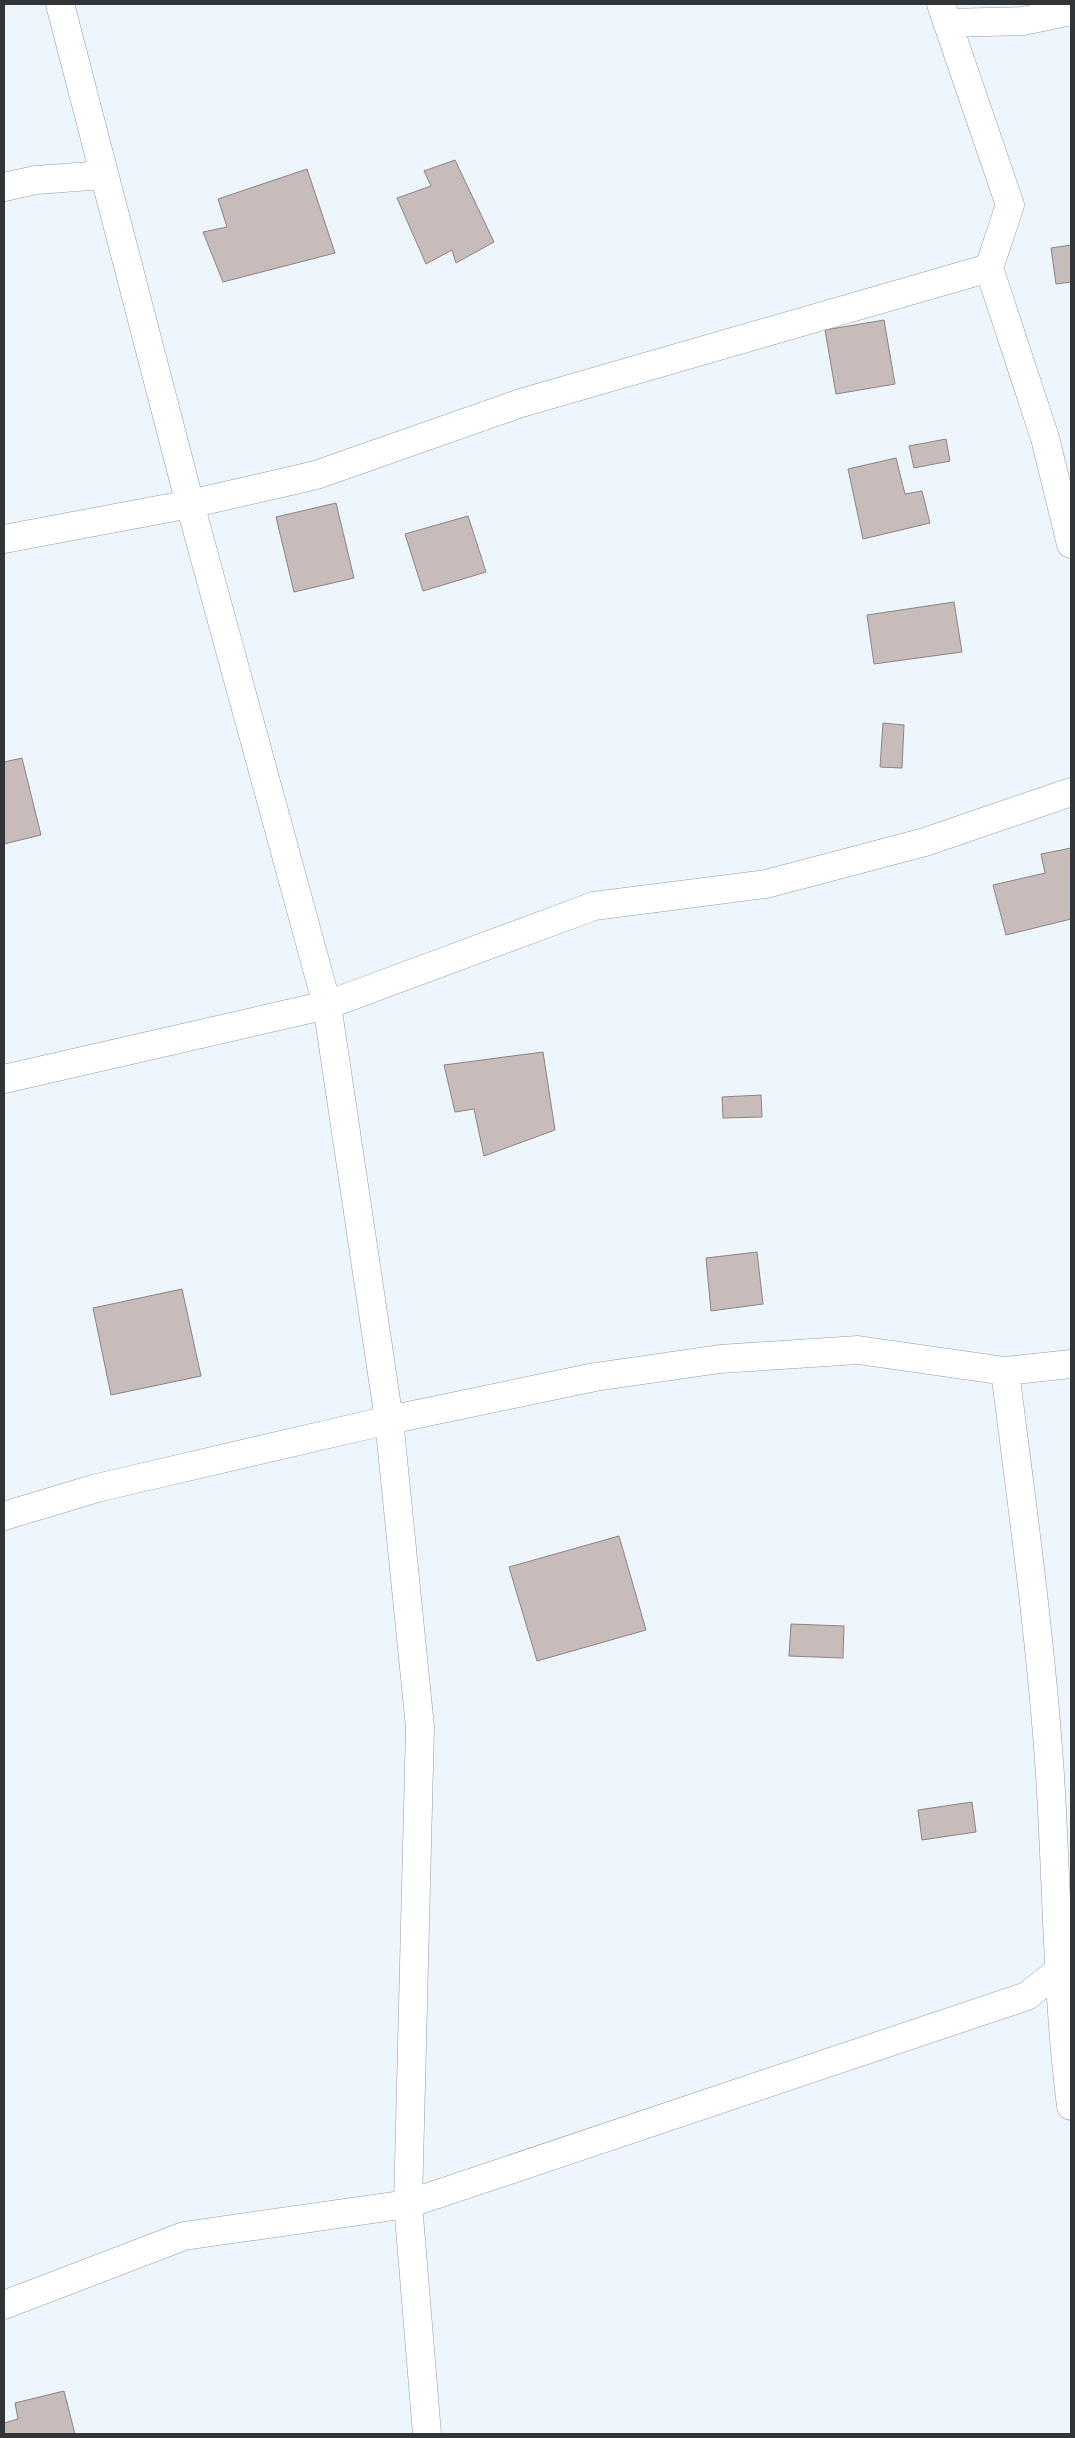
<svg xmlns="http://www.w3.org/2000/svg" width="1075" height="2438" font-family="'Playfair Display',serif">
<rect width="100%" height="100%" fill="#eef6fd"/>
<path fill="#c7bcb9" stroke="#8d8380" d="M455 160 494 242 456 263 452 250 426 264 397 198 431 186 424 171Z
M307 169 335 253 223 282 203 232 227 227 218 199Z
M1071 245V282L1056 284 1051 248Z
M884 320 895 384 836 394 825 330Z
M946 439 950 461 914 468 909 446Z
M896 458 905 494 922 491 930 523 863 539 848 469Z
M336 503 354 578 294 592 276 517Z
M468 516 486 572 423 591 405 534Z
M954 602 962 652 874 664 867 615Z
M883 723 904 725 902 768 880 767Z
M22 758 41 835 4 844V762Z
M1071 848V919L1006 935 993 885 1045 873 1041 854Z
M543 1052 555 1130 484 1156 474 1109 455 1112 444 1065Z
M761 1095 762 1117 723 1118 722 1097Z
M757 1252 763 1304 711 1311 706 1258Z
M182 1289 201 1376 111 1395 93 1308Z
M619 1536 646 1630 537 1661 509 1567Z
M791 1624 844 1626 843 1658 789 1656Z
M972 1802 976 1832 922 1840 918 1810Z
M64 2391 75 2434H4V2423L18 2419 15 2403Z"/>
<g fill="none" stroke-linecap="round" stroke-linejoin="round">
<defs>
<path id="street" d="M60 4 190 504 327 1005 389 1420 420 1727 408 2204 427 2434
M941 4 1010 205 989 268 1045 438 1071 544
M947 23 1023 21 1071 11
M4 187 36 180 104 175
M4 539 190 504 316 475 521 403 989 268
M4 1079 327 1005 594 906 766 884 925 842 1071 792
M1005 1371C1022 1505 1041 1640 1050 1775 1057 1885 1057 1996 1071 2106
M4 1516 97 1488 389 1420 595 1377 720 1359 858 1350 1005 1371 1071 1364
M4 2305 184 2236 408 2204 1027 1996 1071 1961"/>
</defs>
<use href="#street" stroke="#939ba1" stroke-width="29"/>
<use href="#street" stroke="#fff" stroke-width="28"/>
</g>
<rect width="1075" height="2438" fill="none" stroke="#323538" stroke-width="10"/>
</svg>
